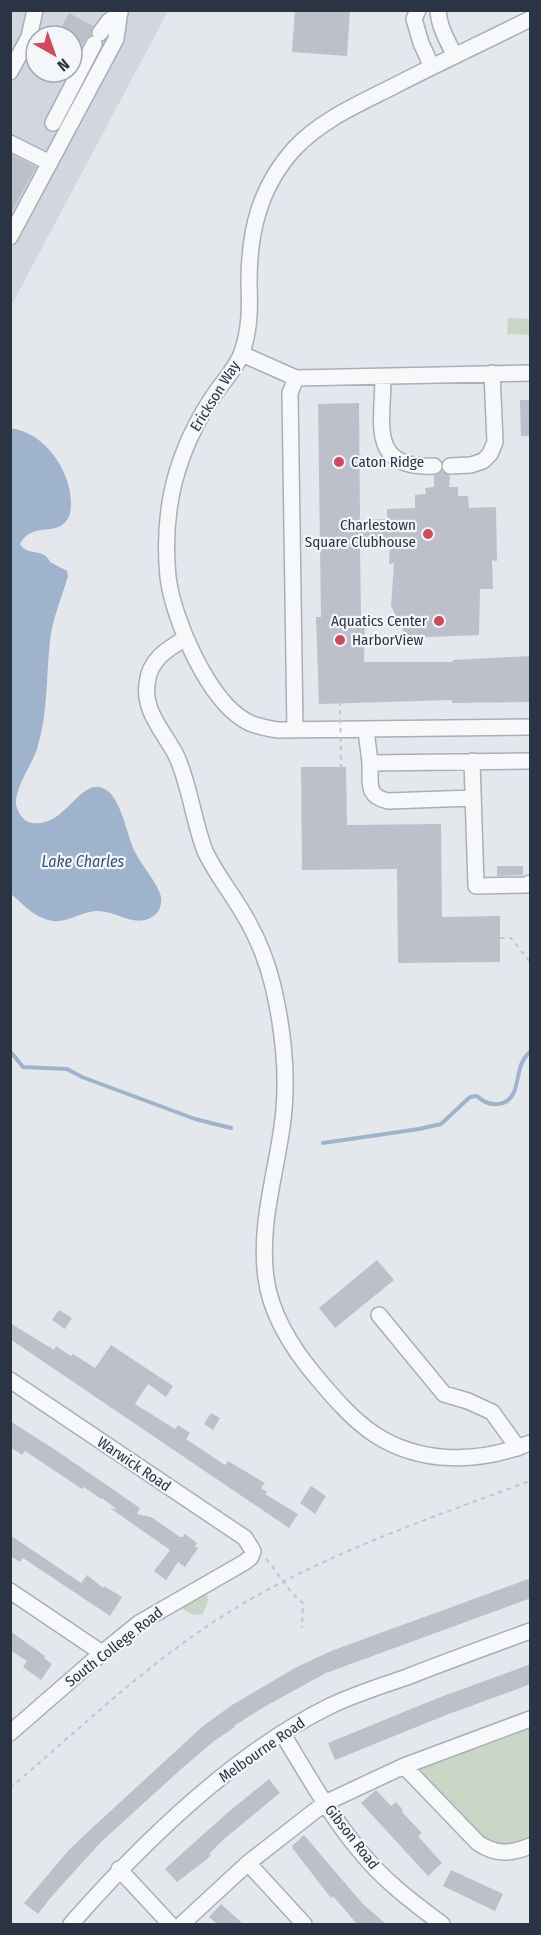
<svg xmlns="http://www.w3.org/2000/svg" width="541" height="1935" font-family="'Fira Sans Condensed',sans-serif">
<rect width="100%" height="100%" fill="#e4e7ec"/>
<path fill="#d2d6de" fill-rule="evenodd" d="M11 11H168L11 306ZM36 36H72V72H36Z"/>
<path fill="#c9d6c5" d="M508 318 530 319V335L507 334Z
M206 1593 208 1600 203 1614C194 1616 188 1614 181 1607Z
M530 1725V1839L512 1846 487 1843 418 1775 419 1766Z"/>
<path fill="#9fb4cc" d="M10 428C44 432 70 469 71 502 71 507 71 515 67 520 55 537 32 521 20 544 28 557 44 547 50 562L67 571 68 576C62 597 52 620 50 641 46 678 48 714 37 749 32 765 11 793 17 808 19 815 25 822 32 823 68 828 82 769 109 792 122 804 127 834 134 850 141 865 158 883 161 897 162 903 160 910 156 914 137 931 117 910 96 911 80 912 64 925 48 920 33 916 22 903 11 894Z"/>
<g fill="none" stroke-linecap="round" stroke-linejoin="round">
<path stroke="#9fb4cc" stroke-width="4" d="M10 1051 23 1067 67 1069 82 1077 195 1119 231 1128
M323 1143 419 1129 441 1124 470 1097 477 1096C488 1107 507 1108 514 1092 520 1077 517 1063 530 1052"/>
</g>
<path fill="#bbc0ca" d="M295 10H350L347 56 292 52Z
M69 13 93 26 91 35 85 40 72 65V36H57Z
M10 154 36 167 10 215Z
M520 400H531V436H521Z
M359 403 360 520 387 519V509L415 508V495L426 494 425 488 434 487V476L442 471 450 476 449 487H458V496H468L469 508 496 507 497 561 492 560 493 589H480L479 635 407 638 391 606 394 563 389 564 390 548 360 549 361 616 365 615 364 662H453V660L531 656V702L452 703V700L319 704 316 617H321L318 404Z
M301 767H346L347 825 441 824 442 917 500 916V962L398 963 397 869 302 870Z
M497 866H523V875L497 876Z
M377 1260 394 1280 335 1328 319 1308Z
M59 1310 72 1318 65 1329 52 1320Z
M10 1323 54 1350 56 1346 71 1356 73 1354 95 1368 111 1345 173 1386 166 1397 148 1384 135 1404 175 1429 178 1425 190 1433 186 1439 225 1465 228 1461 265 1483 261 1488 267 1492 265 1494 298 1514 289 1528 10 1339Z
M211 1413 220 1418 213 1430 204 1424Z
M10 1421 54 1449 140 1508 137 1514 151 1517 180 1537H183L185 1534 197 1543 195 1546 198 1548 185 1567 178 1562 166 1580 154 1571 170 1550 110 1508 118 1510 102 1498 101 1499 84 1487 82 1489 25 1451 22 1455 10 1447Z
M311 1486 326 1496 315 1514 300 1503Z
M10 1535 81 1583 87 1575 103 1588 104 1586 122 1597 110 1616 23 1558 20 1562 10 1556Z
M531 1578V1598L326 1673 264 1707 234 1726 235 1727 214 1741 179 1771 100 1843 52 1896 38 1914 24 1903 68 1851 91 1829 203 1726 232 1705 295 1668 331 1651Z
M10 1631 45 1656 44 1658 52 1664 41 1680 23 1667 27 1661 10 1650Z
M531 1664V1684L446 1715 335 1760 328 1743 438 1698Z
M269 1779 280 1793 224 1839 209 1854 211 1855 206 1860 177 1882 165 1869 166 1868 226 1814Z
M376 1790 391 1806 396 1802 403 1810 402 1812 422 1833 418 1836 442 1863 428 1876 361 1803Z
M304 1835 362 1903 386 1924H357L333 1896 331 1898 293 1849 292 1846Z
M451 1870 503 1894 495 1911 443 1886Z
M221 1904 230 1912 243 1924H217L209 1917Z"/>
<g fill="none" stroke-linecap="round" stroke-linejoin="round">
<defs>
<path id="minor" d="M418 10 414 19 421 43 432 67
M438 10C439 27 448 42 455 56
M530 19C486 41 441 62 396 85 361 103 322 119 294 149 259 188 249 232 249 283 250 307 250 329 242 352 237 368 223 381 214 395 201 414 190 435 182 457 168 495 164 536 168 577 173 619 208 700 246 721 256 727 267 728 278 730L530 727
M100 33 109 21 120 13
M10 72 29 37 35 10
M53 123 94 44
M10 143 50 163
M10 237 116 39 120 10
M242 354 296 378 530 373
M383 377C383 424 368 469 434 466
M450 466 471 465 483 461 490 454 495 442 492 373
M186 638C167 649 149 660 147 684 143 711 164 732 176 755 190 785 193 820 205 851 215 873 231 892 243 913 257 936 267 961 273 986 284 1033 289 1079 282 1127 275 1178 259 1226 266 1278 271 1315 294 1351 318 1379 335 1399 352 1419 374 1434 421 1465 480 1463 530 1443
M295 730 290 393 296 378
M366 730C367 741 369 752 370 763 371 782 365 796 388 801L473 798
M472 761 476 886 526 885 530 883
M370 763 530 761
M379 1315 444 1394 468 1401 492 1412 518 1448
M10 1380 245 1538 253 1551 251 1557 245 1562 139 1623 102 1653 10 1733
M10 1591 102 1653
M282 1733C306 1772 329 1814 359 1850 382 1879 412 1902 442 1924
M404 1766 478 1843C496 1855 511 1854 530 1846
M248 1863 304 1924
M119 1869 170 1924
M71 1924C142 1843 233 1754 330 1706 355 1694 381 1686 407 1677 448 1661 489 1646 530 1631
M182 1924 248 1863 325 1803 404 1766 530 1719"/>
</defs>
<use href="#minor" stroke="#a9aeb7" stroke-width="18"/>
<path stroke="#c2c5cb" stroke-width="2" stroke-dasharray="4.5 4.5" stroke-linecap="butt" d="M500 938H511L530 962
M266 1559C279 1573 287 1591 303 1603L302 1628
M10 1788C83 1726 153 1658 234 1609 327 1553 430 1518 530 1481"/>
<use href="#minor" stroke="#f7f8fa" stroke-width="15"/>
<path stroke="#c2c5cb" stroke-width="2" stroke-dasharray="4.5 4.5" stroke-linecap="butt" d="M340 701 341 767"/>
</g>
<g fill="#d1495b" stroke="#f4f6f9" stroke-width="2">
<circle cx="339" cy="462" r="6"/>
<circle cx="428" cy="534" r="6"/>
<circle cx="439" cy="621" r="6"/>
<circle cx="340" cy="640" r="6"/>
</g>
<g text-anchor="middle" stroke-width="4.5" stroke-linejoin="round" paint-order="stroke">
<g font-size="15" fill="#2b3445" stroke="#f4f6f9">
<text transform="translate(215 396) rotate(-58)" y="5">Erickson Way</text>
<text transform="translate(134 1464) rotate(34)" y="5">Warwick Road</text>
<text transform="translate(114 1647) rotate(-38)" y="5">South College Road</text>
<text transform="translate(262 1750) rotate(-35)" y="5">Melbourne Road</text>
<text transform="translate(352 1837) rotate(52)" y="5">Gibson Road</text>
</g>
<g font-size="15" fill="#2b3445" stroke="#f4f6f9" text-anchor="start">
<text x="351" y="467">Caton Ridge</text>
<text x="416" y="530" text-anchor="end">Charlestown<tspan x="416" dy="17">Square Clubhouse</tspan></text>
<text x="427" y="626" text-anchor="end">Aquatics Center</text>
<text x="352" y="645">HarborView</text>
</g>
<g font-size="16" font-style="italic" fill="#34527a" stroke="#f4f6f9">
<text x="83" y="867">Lake Charles</text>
</g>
</g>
<rect width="541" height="1935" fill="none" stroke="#2b3445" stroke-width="24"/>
<g transform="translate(54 54) rotate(140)"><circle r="28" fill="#f4f6f9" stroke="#a4a8b1" stroke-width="1.5"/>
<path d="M0-4.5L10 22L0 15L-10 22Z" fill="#d1495b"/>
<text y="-9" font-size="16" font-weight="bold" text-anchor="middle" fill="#2b3445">N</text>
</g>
</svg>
